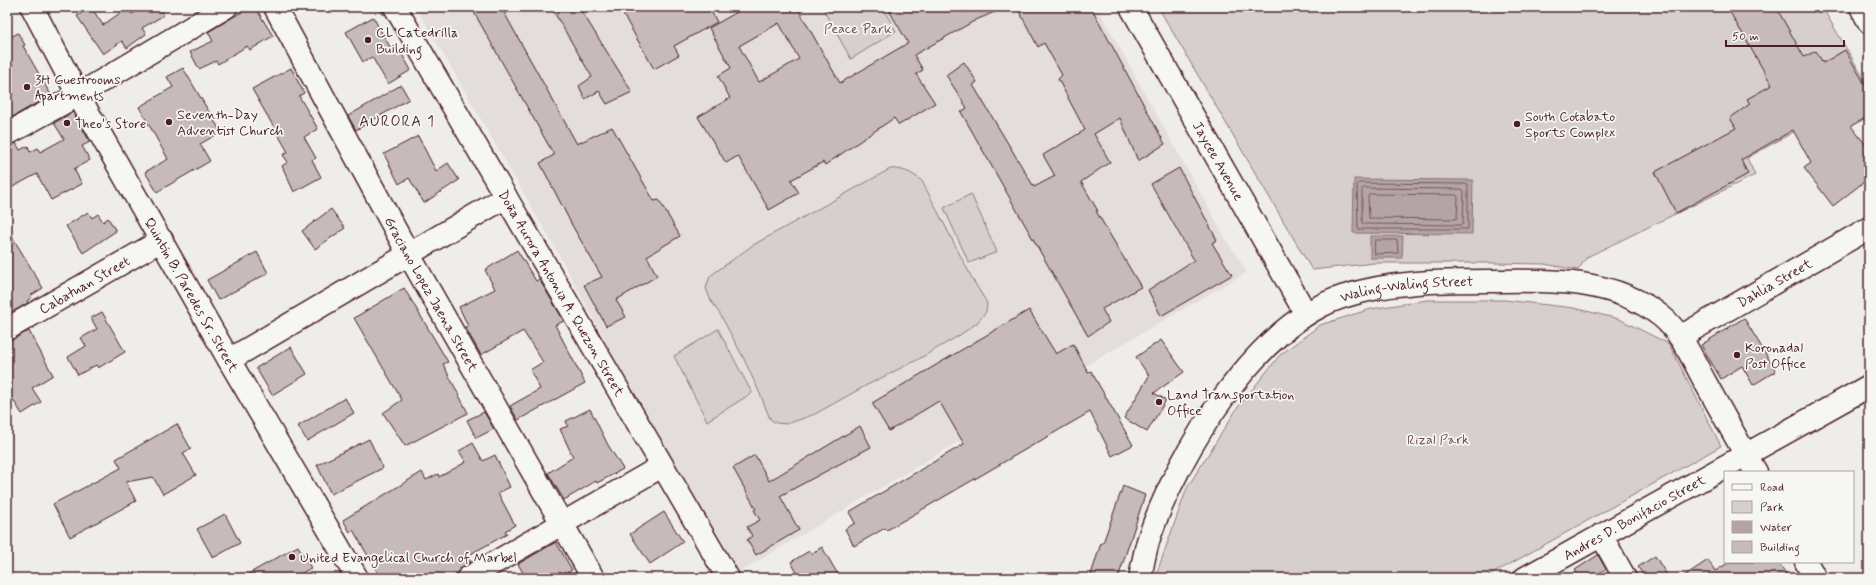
<svg xmlns="http://www.w3.org/2000/svg" width="1876" height="585" font-family="Mynerve,sans-serif">
<rect width="100%" height="100%" fill="#efedea"/>
<filter id="ink" filterUnits="userSpaceOnUse"><feTurbulence type="fractalNoise" baseFrequency=".025" numOctaves="2"/><feDisplacementMap in="SourceGraphic" scale="8" xChannelSelector="R" yChannelSelector="G"/><feConvolveMatrix kernelMatrix="1 2 1 2 8 2 1 2 1" color-interpolation-filters="sRGB"/></filter>
<g filter="url(#ink)">
<path fill="#e3dedc" d="M416 7H1097L1226 239 1247 272 1089 364 738 573 644 413 558 253Z"/>
<path fill="#d7cfce" stroke="#90777c" d="M830 7H882L896 31 851 59 824 11Z
M1158 7H1822L1869 87V90L1747 158 1755 175 1587 257 1578 270 1544 264 1492 263H1374L1312 270Z
M890 169C903 168 912 173 922 181L973 280 987 303 986 312 977 323 960 335 917 360 867 385 815 414 787 424 776 423 770 419 761 396 743 357 720 314 711 301 706 288 710 276 753 245Z
M971 194 997 252 969 263 944 208Z
M1427 300H1504L1574 308 1619 319 1669 344 1721 446 1485 578H1155L1187 488 1238 407 1280 355 1320 325 1371 309Z
M718 329 752 393 707 421 674 356Z"/>
<path fill="#b4a4a5" stroke="#8a6f74" d="M1354 179 1473 180 1472 234 1353 233Z
M1370 236H1403L1402 258H1370Z"/>
<g fill="none" stroke-linecap="round" stroke-linejoin="round">
<path stroke="#74545c" stroke-width="1" d="M1359 183 1468 184V229H1358L1357 185Z
M1364 188 1462 189 1464 191 1463 224 1461 225 1363 224 1362 222V190Z
M1370 194 1456 195 1458 197 1457 218 1455 219 1369 218 1368 196Z
M1375 240H1397L1398 253 1375 254Z"/>
<path stroke="#8a6f74" stroke-width="4.5" d="M380 7 384 13"/>
</g>
<path fill="#c6babb" stroke="#4a1f2b" fill-rule="evenodd" d="M91 7 103 25 127 8 132 14 144 7H159L164 15 142 28 146 34 127 48 122 41 103 54 77 16Z
M250 7H255L273 36 250 50 247 46 218 64 216 61 199 69 190 52 213 41 208 32Z
M471 7H501L577 144 612 127 654 201 659 200 680 236 647 256 657 276 616 300 626 317 606 326 584 285 602 277 573 227 540 163 554 155Z
M551 7H579L632 92 607 104 599 91 585 99 579 86 592 77Z
M619 7H709L717 22 674 46 679 55 654 69Z
M746 7H797L840 83 908 43 887 7H964L967 12 978 7H1006L976 20 914 55 923 70 916 74 935 103 899 125 894 118 825 165 823 162 791 180 799 193 769 210 738 156 726 163 698 117 730 98 718 76 731 68 709 28ZM779 23 799 59 759 82 739 46Z
M1026 7H1091L1165 144 1138 161 1120 118 1094 134 1110 162 1081 182 1098 211H1096L1141 287 1102 309 1109 322 1088 336 961 112 967 108 946 75 964 62 977 82 973 85 1034 187 1055 176 1043 155 1085 130 1058 79 1062 75 1044 43 1038 47 1019 11Z
M1727 7H1776L1804 57 1816 51 1823 63 1845 50 1869 91V116L1851 126 1869 149V178L1833 206 1804 168 1811 163 1793 130 1741 160 1748 174 1676 213 1655 172 1736 128 1730 118 1750 104 1747 99 1772 85Z
M373 17 394 54 400 51 411 70 388 84 372 57 363 62 346 32Z
M18 33 25 45 23 46 51 95 7 120V39Z
M183 68 221 132 200 144 210 161 157 192 145 172 168 159 139 107 173 87 167 77Z
M291 68 304 93 299 96 318 129 304 137 316 158 312 160 321 177 294 192 282 166 288 162 283 155 288 152 252 89Z
M401 85 409 99 356 130 348 116Z
M73 112 90 142 82 146 90 160 74 169 82 184 51 200 37 174 7 190V146L16 143 20 150 28 146 30 152 38 148 40 152 64 139 54 123Z
M418 136 436 171 448 163 459 180 424 203 409 178 399 184 384 154Z
M1179 168 1217 240 1212 243 1232 275 1161 316 1148 290 1194 260 1151 184Z
M331 209 345 228 315 249 302 231Z
M88 212 92 218 98 214 103 222 108 218 116 231 83 253 66 226Z
M7 228 43 288 30 296 31 298 27 301 28 303 7 315Z
M517 250 536 281 539 279 564 321 555 325 585 383 518 420 510 406 540 389 530 370 543 362 523 331 481 355 465 327 468 326 459 307 495 289 485 270Z
M257 252 268 273 218 300 207 280Z
M404 288 448 362 443 364 468 413 405 446 383 413 402 400 354 318Z
M1029 310 1056 354 1073 344 1088 372 1091 371 1133 445 1112 456 1090 412 887 530 885 528 854 546 845 529 855 523 849 512 964 444 939 401 889 431 872 403Z
M102 312 125 352 98 368 96 365 78 375 68 357 86 346 81 338 97 329 91 318Z
M1744 318 1776 371 1753 385 1742 366 1721 379 1701 345Z
M29 331 53 375 32 388 41 402 22 414 7 390V341Z
M1161 340 1184 372 1154 393 1166 400 1147 432 1124 418 1149 376 1136 357Z
M291 347 307 374 272 395 256 368Z
M345 398 354 413 307 441 298 426Z
M590 409 608 445 623 469 597 483 596 481 564 500 548 473 573 457 560 429 568 426 566 421Z
M484 412 494 429 476 438 467 420Z
M177 424 191 449 183 453 196 475 163 494 153 477 126 482 136 501 70 537 53 504 121 468 116 459Z
M860 426 871 447 780 496 799 530 756 555 747 540 752 536 747 527 760 520 754 510 756 509 733 468 755 455 769 481Z
M369 439 383 468 331 494 317 465Z
M473 443 483 461 495 455 510 487 498 493 515 525 505 531 507 534 467 556 471 562 461 567 456 575 451 578H381L353 530 350 532 343 520 422 472 426 480 438 474 439 477 466 462 459 451Z
M1123 486 1145 495 1118 578H1090L1101 543H1103Z
M664 512 683 542 650 564 630 534Z
M225 514 240 543 213 558 197 529Z
M556 542 572 570 559 578H526L518 564Z
M298 546 311 568 293 578H241Z
M822 547 840 578H800L791 562 809 551 811 554Z
M1598 555 1606 569 1591 578H1580L1575 570Z
M1655 556 1669 578H1645L1638 567Z
M1708 560 1715 571 1730 562H1778L1789 578H1681Z"/>
<g fill="none" stroke-linecap="round" stroke-linejoin="round">
<defs>
<g id="minor">
<path id="s1" d="M32 7 78 95 229 360 357 578"/>
<path id="s2" d="M275 7 409 255 593 578"/>
<path id="s3" d="M395 7 728 578"/>
<path id="s4" d="M1131 7 1306 314"/>
<path d="M7 134 78 95 226 7"/>
<path id="s5" d="M7 329 162 240"/>
<path id="s6" d="M1680 337 1869 228"/>
<path d="M229 360 506 197"/>
<path d="M1601 535 1625 578"/>
<path d="M1806 562 1815 578"/>
<path d="M468 578 662 466"/>
<path id="s7" d="M1140 578C1143 564 1145 549 1150 535 1178 454 1256 325 1342 297 1393 280 1448 281 1502 281 1557 280 1615 280 1661 316 1681 332 1692 358 1704 380 1721 411 1738 442 1756 472"/>
<path id="s8" d="M1525 578 1869 386"/>
</g>
<path id="highway" d="M1861 7 1869 22"/>
</defs>
<use href="#minor" stroke="#4a1f2b" stroke-width="25"/>
<use href="#highway" stroke="#4a1f2b" stroke-width="25"/>
<use href="#minor" stroke="#f6f6f2" stroke-width="22"/>
<use href="#highway" stroke="#f6f6f2" stroke-width="22"/>
</g>
</g>
<g fill="#4a1f2b" stroke="#f6f6f2" stroke-width="1.5">
<circle cx="368" cy="40" r="4"/>
<circle cx="27" cy="87" r="4"/>
<circle cx="169" cy="122" r="4"/>
<circle cx="67" cy="123" r="4"/>
<circle cx="1517" cy="124" r="4"/>
<circle cx="1737" cy="355" r="4"/>
<circle cx="1159" cy="402" r="4"/>
<circle cx="292" cy="557" r="4"/>
</g>
<g text-anchor="middle" stroke-width="3.5" stroke-linejoin="round" paint-order="stroke">
<g font-size="14" fill="#6d4b54" stroke="#f6f6f2">
<text x="858" y="33">Peace Park</text>
<text x="1438" y="444">Rizal Park</text>
</g>
<g font-size="14" fill="#4a1f2b" stroke="#f6f6f2" text-anchor="start">
<text x="376" y="37">CL Catedrilla<tspan x="376" dy="16">Building</tspan></text>
<text x="35" y="84">3H Guestrooms<tspan x="35" dy="16">Apartments</tspan></text>
<text x="177" y="119">Seventh-Day<tspan x="177" dy="16">Adventist Church</tspan></text>
<text x="1525" y="121">South Cotabato<tspan x="1525" dy="16">Sports Complex</tspan></text>
<text x="75" y="128">Theo's Store</text>
<text x="1745" y="352">Koronadal<tspan x="1745" dy="16">Post Office</tspan></text>
<text x="1167" y="399">Land Transportation<tspan x="1167" dy="16">Office</tspan></text>
<text x="300" y="562">United Evangelical Church of Marbel</text>
</g>
<g font-size="14" fill="#4a1f2b" stroke="#f6f6f2">
<text dy="5" stroke="none"><textPath href="#s4" startOffset="177">Jaycee Avenue</textPath></text>
<text dy="5" stroke="none"><textPath href="#s6" startOffset="109">Dahlia Street</textPath></text>
<text dy="5" stroke="none"><textPath href="#s5" startOffset="89">Cabatuan Street</textPath></text>
<text dy="5" stroke="none"><textPath href="#s7" startOffset="424">Waling-Waling Street</textPath></text>
<text dy="5" stroke="none"><textPath href="#s3" startOffset="331">Doña Aurora Antonia A. Quezon Street</textPath></text>
<text dy="5" stroke="none"><textPath href="#s1" startOffset="329">Quintin B. Paredes Sr. Street</textPath></text>
<text dy="5" stroke="none"><textPath href="#s2" startOffset="327">Graciano Lopez Jaena Street</textPath></text>
<text dy="5" stroke="none"><textPath href="#s8" startOffset="125">Andres D. Bonifacio Street</textPath></text>
</g>
<g font-size="15" letter-spacing="1" fill="#4a1f2b" stroke="#f6f6f2">
<text x="397" y="126">AURORA 1</text>
</g>
</g>
<rect width="1876" height="585" fill="none" stroke="#f6f6f2" stroke-width="24"/>
<rect x="12" y="12" width="1852" height="561" fill="none" stroke="#4a1f2b" stroke-width="1.5" filter="url(#ink)"/>
<rect x="1724" y="471" width="130" height="92" fill="#f6f6f2" stroke="#b1a0a2"/>
<rect x="1732" y="484" width="20" height="6" fill="#f6f6f2" stroke="#b1a0a2"/>
<text x="1760" y="491" font-size="12" fill="#4a1f2b">Road</text>
<rect x="1732" y="501" width="20" height="12" fill="#d7cfce" stroke="#b1a0a2"/>
<text x="1760" y="511" font-size="12" fill="#4a1f2b">Park</text>
<rect x="1732" y="521" width="20" height="12" fill="#b4a4a5" stroke="#b1a0a2"/>
<text x="1760" y="531" font-size="12" fill="#4a1f2b">Water</text>
<rect x="1732" y="541" width="20" height="12" fill="#c6babb" stroke="#b1a0a2"/>
<text x="1760" y="551" font-size="12" fill="#4a1f2b">Building</text>
<path d="M1726 40v6h118v-6" fill="none" stroke="#4a1f2b" stroke-width="2"/>
<text x="1732" y="40" font-size="12" fill="#4a1f2b" stroke="#f6f6f2" stroke-width="3" paint-order="stroke">50 m</text>
</svg>
